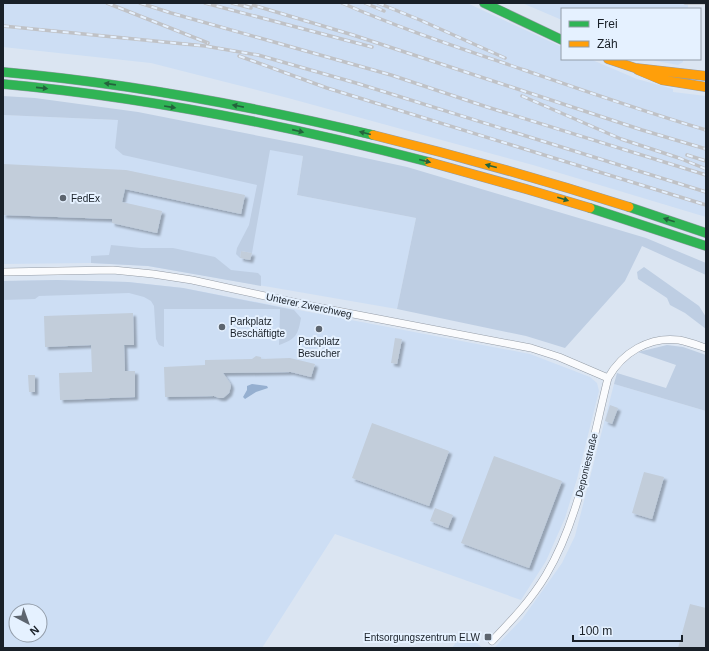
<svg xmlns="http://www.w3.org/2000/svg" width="709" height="651" font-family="Helvetica,sans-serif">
<defs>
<filter id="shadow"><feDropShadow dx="3" dy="3" stdDeviation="1" flood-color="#0004"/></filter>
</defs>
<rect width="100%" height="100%" fill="#dbe5f2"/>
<path fill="#cddef4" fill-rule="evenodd" d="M3 3H467L562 47V59H590L637 79 673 89V92L706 96V217L533 165 288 98 151 63 3 47Z
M522 3H688V9H562V20Z
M651 59H683V62L678 65 656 61Z
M3 115 118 120 303 156 297 195 416 218 397 309 148 266 91 263 3 264Z
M57 280 128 282 183 288 530 354 590 377 597 383 599 391 577 479 565 518 546 561 521 600 335 534 262 648H3V281ZM16 611H40V635H16Z
M614 384 706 411V648H494L522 619 545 587 562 563 575 536Z
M462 634 471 639 483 648H452Z"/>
<path fill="#becee3" d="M3 96 35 98 138 112 305 145 407 167 646 238 706 263V275L642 246 625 281 565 348 526 336 397 309 416 218 297 195 303 156 270 150 252 253 241 251 240 258 236 254 237 248 249 225 257 185 123 155 115 148 118 120 3 115Z
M111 245 141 248H173L215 257 231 270 258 273 261 276V286L148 266 91 263V256L109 255Z
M644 267 699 306 706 317V329L685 313 670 305 667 298 638 279 637 272Z
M57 280 128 282 183 288 294 310 301 318C298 335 296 339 279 345L280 309H164V347L159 345 156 339 154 306 151 301 144 297 129 293 39 296 35 299 3 300V281Z
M667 345 683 347 706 355V411L614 384 617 373 666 388 676 365 638 352Z"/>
<path fill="#95afd0" d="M252 384 267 386 268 388 256 392 245 399 243 397 247 390V386Z"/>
<path fill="#c2cdda" filter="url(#shadow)" d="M3 164 126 170 245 195 241 214 125 189 122 202 162 211 157 233 112 223V219L3 215Z
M241 251 252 253 250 260 240 258Z
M133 313 134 345H124L125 371H135V397L60 400 59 373 92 372 91 345 45 347 44 316Z
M395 338 402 339 397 364 391 363Z
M256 356 261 357V359L290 358 315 364 311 377 291 372 223 373 230 383 231 386 229 393 223 398H219L214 396 165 397 164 367 205 365V360L252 359Z
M28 375H35V392H29Z
M610 405 618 408 612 424 605 421Z
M372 423 449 451 429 506 352 478Z
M494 456 562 481 529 568 461 543Z
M644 472 664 477 652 519 632 513Z
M435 508 453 515 448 528 430 521Z
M690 604 706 608V648H678Z"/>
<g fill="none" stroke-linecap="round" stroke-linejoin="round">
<defs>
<path id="street" d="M3 272 113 270 153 274 192 280 311 306 531 348 559 357 608 378
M492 641C512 620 531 600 546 575 580 518 592 442 608 378 622 353 649 336 679 340 689 342 697 345 706 348"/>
<path id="fast" d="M484 3 562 40
M3 72C127 83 251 106 373 135
M3 84C147 97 290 126 429 162
M629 207 706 233
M590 208 706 246"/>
<path id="slow" d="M608 59 635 68 706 76
M638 70 662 80 706 87
M373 135C459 156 544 180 629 207
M429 162 526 189 590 208"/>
</defs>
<use href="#street" stroke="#959ca6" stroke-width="8"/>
<use href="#fast" stroke="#959ca6" stroke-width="10"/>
<use href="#slow" stroke="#959ca6" stroke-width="10"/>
<use href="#street" stroke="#fafbfd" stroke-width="7"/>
<use href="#fast" stroke="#30b455" stroke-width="9"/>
<use href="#slow" stroke="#ff9f0a" stroke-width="9"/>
<defs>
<path id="rail" d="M107 3 208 43
M140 3 171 13 391 75 487 107 706 175
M205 3 372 47
M232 3 251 8
M246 3 353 35 642 130 706 149
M342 3C401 29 463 49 524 70 585 91 645 112 706 130
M365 3 384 11
M378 3 420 20 505 58
M685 3H706
M3 26 205 46 258 55 356 83 706 192
M239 56 327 88 706 205
M522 96 621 139 679 158 706 169
M687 155 706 161"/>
</defs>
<use href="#rail" stroke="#c0c2c6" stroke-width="3.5"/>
<use href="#rail" stroke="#e5f1ff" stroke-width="2" stroke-dasharray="6" stroke-linecap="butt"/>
</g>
<defs><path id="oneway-solid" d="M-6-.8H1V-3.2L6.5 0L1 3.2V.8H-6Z"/></defs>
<g fill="#23633c">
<use href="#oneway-solid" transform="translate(110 84) rotate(-172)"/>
<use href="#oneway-solid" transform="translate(42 88) rotate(6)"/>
<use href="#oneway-solid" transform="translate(238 106) rotate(-169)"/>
<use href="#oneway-solid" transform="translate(170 107) rotate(9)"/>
<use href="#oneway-solid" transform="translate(298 131) rotate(13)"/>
<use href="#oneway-solid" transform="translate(365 133) rotate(-166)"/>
<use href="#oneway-solid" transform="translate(425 161) rotate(14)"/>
<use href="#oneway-solid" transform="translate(491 166) rotate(-165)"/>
<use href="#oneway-solid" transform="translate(563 199) rotate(17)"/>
<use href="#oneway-solid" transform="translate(669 220) rotate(-162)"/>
</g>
<g fill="#5d656f" stroke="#e5f1ff" stroke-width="1.5">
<circle cx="63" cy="198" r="4"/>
<circle cx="222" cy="327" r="4"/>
<circle cx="319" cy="329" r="4"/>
<rect x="484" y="633" width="8" height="8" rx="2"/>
</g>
<g text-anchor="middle" stroke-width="4" stroke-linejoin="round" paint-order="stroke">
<g font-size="10" fill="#192028" stroke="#e5f1ff" text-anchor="start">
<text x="71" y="202">FedEx</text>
<text x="230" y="325">Parkplatz<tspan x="230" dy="12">Beschäftigte</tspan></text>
<text x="319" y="345" text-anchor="middle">Parkplatz<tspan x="319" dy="12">Besucher</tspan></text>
<text x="480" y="641" text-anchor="end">Entsorgungszentrum ELW</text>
</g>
<g font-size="10" fill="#192028" stroke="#e5f1ff">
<text transform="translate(309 305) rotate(12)" y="4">Unterer Zwerchweg</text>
<text transform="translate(586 465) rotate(-76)" y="4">Deponiestraße</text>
</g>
</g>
<rect width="709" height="651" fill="none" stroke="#192028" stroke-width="8"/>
<rect x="561" y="8" width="140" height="52" fill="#e5f1ff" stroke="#939da9"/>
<rect x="569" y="21" width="20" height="6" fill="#30b455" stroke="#939da9"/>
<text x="597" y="28" font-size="12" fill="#192028">Frei</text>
<rect x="569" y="41" width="20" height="6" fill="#ff9f0a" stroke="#939da9"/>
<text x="597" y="48" font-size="12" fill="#192028">Zäh</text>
<g transform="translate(28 623) rotate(139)"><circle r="19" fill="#e5f1ff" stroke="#939da9"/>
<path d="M0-3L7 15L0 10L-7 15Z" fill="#5d656f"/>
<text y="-6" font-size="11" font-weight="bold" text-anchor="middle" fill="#192028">N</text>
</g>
<path d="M573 635v6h109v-6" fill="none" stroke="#192028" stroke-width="2"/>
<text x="579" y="635" font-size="12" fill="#192028" stroke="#e5f1ff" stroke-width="3" paint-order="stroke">100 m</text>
</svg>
